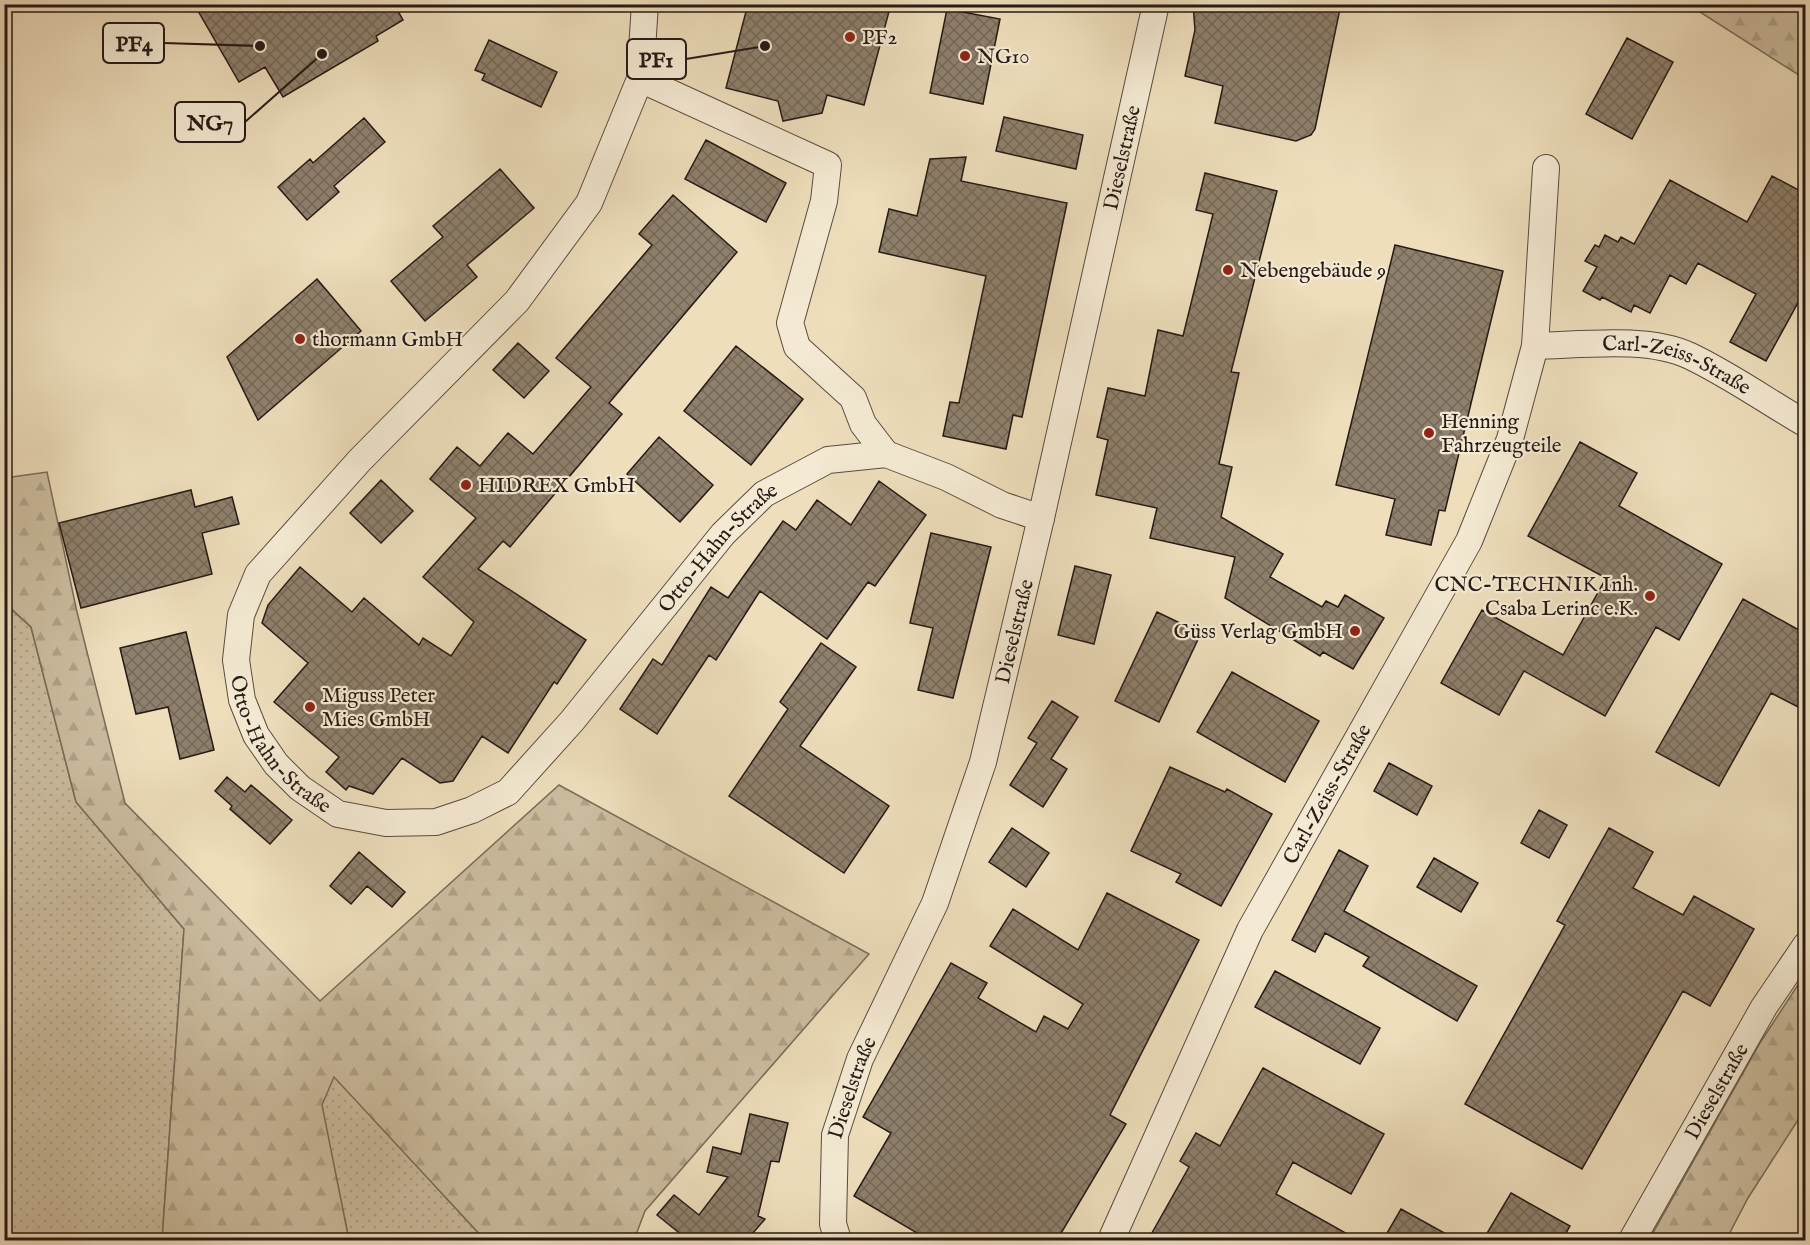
<svg xmlns="http://www.w3.org/2000/svg" width="1810" height="1245" font-family="'IM FELL English',serif">
<defs>
<pattern id="green-dots" width="8" height="8" patternUnits="userSpaceOnUse" patternTransform="scale(1.5)"><rect width="8" height="8" fill="#ccbda0"/><path d="M2 2h.1M6 6h.1" fill="none" stroke="#afa289" stroke-width="1.8" stroke-linecap="round"/></pattern>
<pattern id="forest-firs" width="22" height="20" patternUnits="userSpaceOnUse" patternTransform="scale(1.5)"><rect width="22" height="20" fill="#ccbda0"/><path d="M5 1l3.5 6h-7zM16 11l3.5 6h-7z" fill="#afa289"/></pattern>
<pattern id="building-cross-hatch" width="8" height="8" patternUnits="userSpaceOnUse" patternTransform="scale(1.5)"><rect width="8" height="8" fill="#8e806c"/><path d="M0 0l8 8M0 8l8-8" fill="none" stroke="#746858"/></pattern>
</defs>
<rect width="100%" height="100%" fill="#eedebc"/>
<filter id="stains"><feTurbulence type="fractalNoise" baseFrequency=".00333" numOctaves="4"/><feColorMatrix values="0 0 0 0 .2 0 0 0 0 .09 0 0 0 0 .02 0 0 0 .5 -.17"/></filter>
<radialGradient id="worn" r=".72"><stop offset=".6" stop-color="#630" stop-opacity="0"/><stop offset="1" stop-color="#630" stop-opacity=".3"/></radialGradient>
<path fill="url(#green-dots)" stroke="#796c5a" stroke-width="1.5" d="M4 603 31 627 76 802 184 929 162 1240H5Z
M334 1076 485 1240H349L321 1105Z"/>
<path fill="url(#forest-firs)" stroke="#796c5a" stroke-width="1.5" d="M1689 5H1805V79Z
M47 472 77 612 125 803 320 1001 559 785 869 954 645 1211 634 1240H485L334 1077 322 1105 349 1240H162L184 929 76 802 31 627 5 603V478Z
M1805 974V1109L1748 1198 1726 1240H1649L1760 1043Z"/>
<path fill="url(#building-cross-hatch)" stroke="#261a15" stroke-width="1.5" d="M194 4H394L403 20 376 36 378 41 283 97 265 67 239 82Z
M748 4H891L864 105 827 95 822 113 783 121 778 101 726 88Z
M1193 4H1341L1315 129 1311 135 1296 141 1215 123 1223 86 1185 76 1195 30Z
M947 9 1000 19 983 104 930 93Z
M1627 38 1673 62 1632 139 1586 114Z
M489 40 557 72 541 107 482 80 485 74 475 70Z
M1004 117 1083 135 1076 169 996 151Z
M364 118 385 142 334 186 339 192 307 220 278 187 310 159 313 163Z
M706 140 786 183 766 222 685 179Z
M966 157 961 181 1067 203 1022 417 1013 415 1006 449 943 436 950 402 959 403 986 276 879 252 889 209 917 216 930 159Z
M500 169 534 208 467 265 477 277 425 321 391 281 443 237 433 226Z
M1205 173 1277 191 1231 372 1239 373 1219 464 1232 467 1221 517 1283 554 1270 577 1322 607 1326 601 1338 607 1345 595 1384 618 1353 669 1323 652 1320 656 1225 598 1235 557 1150 538 1157 508 1096 495 1108 440 1097 437 1108 388 1145 396 1158 330 1183 336 1213 214 1196 210Z
M1772 176 1806 194V288L1766 361 1730 342 1756 294 1698 263 1686 284 1670 275 1650 313 1634 305 1631 312 1602 297 1600 300 1583 291 1597 267 1585 261 1595 245 1599 247 1605 235 1618 242 1621 237 1634 244 1670 180 1747 222Z
M673 195 737 252 609 403 622 414 510 547 503 541 478 569 586 640 557 684 554 682 508 753 482 736 453 781 440 783 402 758 373 794 349 786 346 790 326 772 339 757 274 702 308 663 262 623 268 605 300 567 352 612 364 598 419 645 423 638 451 656 474 622 423 577 476 518 430 479 457 447 480 466 508 433 533 454 591 387 556 358 652 245 639 234Z
M1395 245 1503 271 1445 511 1439 510 1431 545 1386 535 1395 499 1336 485Z
M317 279 361 331 258 420 227 357Z
M518 343 549 371 524 398 493 370Z
M736 346 803 399 751 465 684 411Z
M659 437 713 485 680 522 627 474Z
M1580 442 1637 473 1619 506 1722 564 1679 640 1656 627 1605 716 1524 671 1499 715 1441 683 1482 610 1563 655 1606 578 1528 536Z
M381 480 413 511 381 543 350 513Z
M879 481 926 515 875 586 868 582 827 639 760 591 716 660 709 655 657 734 620 709 653 659 662 665 711 587 728 598 783 521 796 530 817 500 851 525Z
M191 490 195 507 232 497 239 524 202 533 212 574 81 608 59 523Z
M931 533 991 547 953 698 918 690 933 628 910 623Z
M1075 566 1111 575 1094 644 1058 635Z
M1743 599 1806 634V711L1771 693 1719 786 1656 752Z
M1157 612 1201 633 1159 722 1115 701Z
M186 632 214 750 180 759 168 707 136 714 120 648Z
M821 643 856 667 800 746 889 806 844 873 729 796 788 709 780 702Z
M1232 672 1319 721 1285 782 1197 732Z
M1052 701 1078 717 1051 759 1067 769 1043 807 1010 785 1037 743 1028 738Z
M1389 763 1432 786 1417 815 1374 791Z
M1170 767 1225 792 1227 789 1272 814 1221 906 1176 882 1181 874 1131 851Z
M227 777 245 792 251 785 292 820 270 844 230 809 232 806 215 791Z
M1539 810 1567 825 1549 858 1521 843Z
M1012 828 1049 853 1026 887 989 862Z
M1609 828 1653 852 1633 888 1683 915 1694 896 1754 929 1710 1006 1683 991 1582 1169 1465 1104 1565 925 1557 921Z
M1339 850 1368 866 1344 911 1477 986 1457 1021 1363 966 1369 957 1325 933 1315 952 1292 940Z
M359 852 405 892 392 907 367 886 351 904 330 886Z
M1434 858 1478 883 1461 912 1417 887Z
M1107 893 1199 940 1110 1115 1126 1124 1057 1240H929L854 1196 891 1133 863 1117 951 963 987 983 978 998 1036 1032 1044 1016 1068 1029 1083 1004 990 946 1013 909 1078 950Z
M1275 971 1380 1028 1360 1064 1255 1007Z
M1263 1068 1384 1134 1351 1194 1293 1162 1276 1194 1358 1240H1148L1189 1167 1180 1161 1196 1133 1220 1146Z
M750 1114 788 1123 779 1162 771 1161 758 1216 765 1219 747 1240H688L657 1215 674 1195 699 1215 728 1177 707 1172 713 1147 741 1154Z
M1511 1193 1570 1226 1562 1240H1483Z
M1401 1209 1457 1240H1383Z"/>
<g fill="none" stroke-linecap="round" stroke-linejoin="round">
<defs>
<g id="minor">
<path id="s1" d="M645 4 640 79 589 203 517 301 360 460 258 574 241 615 236 660 242 700 256 735 276 764 300 788 338 814 386 823 436 822 472 810 508 792 572 721 723 534 764 494 828 460 886 454 946 477 1002 505 1041 518"/>
<path d="M640 79 828 165 824 201 790 323 797 347 853 398 863 424 886 454"/>
<path id="s2" d="M1535 346C1581 345 1648 336 1690 356 1730 375 1768 402 1806 424"/>
<path id="s3" d="M838 1240 833 1224 835 1135 860 1059 935 903 983 762 1041 518 1156 4"/>
<path id="s4" d="M1111 1240 1250 930 1469 541 1510 439 1535 346 1546 168"/>
<path id="s5" d="M1632 1240 1764 1007 1806 945"/>
</g>
</defs>
<use href="#minor" stroke="#584b3f" stroke-width="28"/>
<use href="#minor" stroke="#f4ead3" stroke-width="26"/>
</g>
<g fill="#8f2418" stroke="#f4ead3" stroke-width="2">
<circle cx="850" cy="37" r="6"/>
<circle cx="965" cy="56" r="6"/>
<circle cx="1228" cy="270" r="6"/>
<circle cx="300" cy="339" r="6"/>
<circle cx="1429" cy="433" r="6"/>
<circle cx="466" cy="485" r="6"/>
<circle cx="1650" cy="596" r="6"/>
<circle cx="1355" cy="631" r="6"/>
<circle cx="310" cy="707" r="6"/>
</g>
<g text-anchor="middle" stroke-width="4.5" stroke-linejoin="round" paint-order="stroke">
<g font-size="21" fill="#261a15" stroke="#f4ead3" text-anchor="start">
<text x="862" y="44">PF2</text>
<text x="977" y="63">NG10</text>
<text x="1240" y="277">Nebengebäude 9</text>
<text x="312" y="346">thormann GmbH</text>
<text x="1441" y="428">Henning<tspan x="1441" dy="24">Fahrzeugteile</tspan></text>
<text x="478" y="492">HIDREX GmbH</text>
<text x="1638" y="591" text-anchor="end">CNC-TECHNIK Inh.<tspan x="1638" dy="24">Csaba Lerinc e.K.</tspan></text>
<text x="1343" y="638" text-anchor="end">Güss Verlag GmbH</text>
<text x="322" y="702">Miguss Peter<tspan x="322" dy="24">Mies GmbH</tspan></text>
</g>
<g font-size="21" fill="#261a15" stroke="#f4ead3">
<text dy="7" stroke="none"><textPath href="#s3" startOffset="1128">Dieselstraße</textPath></text>
<text dy="7" stroke="none"><textPath href="#s2" startOffset="146">Carl-Zeiss-Straße</textPath></text>
<text dy="7" stroke="none"><textPath href="#s1" startOffset="1490">Otto-Hahn-Straße</textPath></text>
<text dy="7" stroke="none"><textPath href="#s3" startOffset="642">Dieselstraße</textPath></text>
<text dy="7" stroke="none"><textPath href="#s1" startOffset="896">Otto-Hahn-Straße</textPath></text>
<text dy="7" stroke="none"><textPath href="#s4" startOffset="496">Carl-Zeiss-Straße</textPath></text>
<text dy="7" stroke="none"><textPath href="#s3" startOffset="156">Dieselstraße</textPath></text>
<text dy="7" stroke="none"><textPath href="#s5" startOffset="171">Dieselstraße</textPath></text>
</g>
</g>
<path fill="none" stroke="#261a15" stroke-width="2" d="M260 46L164 43M765 46L686 59M322 54L245 122"/>
<g fill="#261a15" stroke="#f4ead3" stroke-width="2">
<circle cx="260" cy="46" r="6"/>
<circle cx="765" cy="46" r="6"/>
<circle cx="322" cy="54" r="6"/>
</g>
<g fill="#f4ead3" stroke="#261a15" stroke-width="2">
<rect x="103" y="23" width="61" height="40" rx="6"/>
<rect x="627" y="39" width="59" height="40" rx="6"/>
<rect x="175" y="102" width="70" height="40" rx="6"/>
</g>
<g font-size="22" text-anchor="middle" font-weight="bold" fill="#261a15">
<text x="134" y="51">PF4</text>
<text x="656" y="67">PF1</text>
<text x="210" y="130">NG7</text>
</g>
<rect width="1810" height="1245" fill="none" stroke="#eedebc" stroke-width="24"/>
<rect x="6" y="6" width="1798" height="1233" fill="none" stroke="#261a15" stroke-width="3"/>
<rect x="12" y="12" width="1786" height="1221" fill="none" stroke="#261a15" stroke-width="1.5"/>
<rect width="100%" height="100%" filter="url(#stains)"/>
<rect width="100%" height="100%" fill="url(#worn)"/>
</svg>
